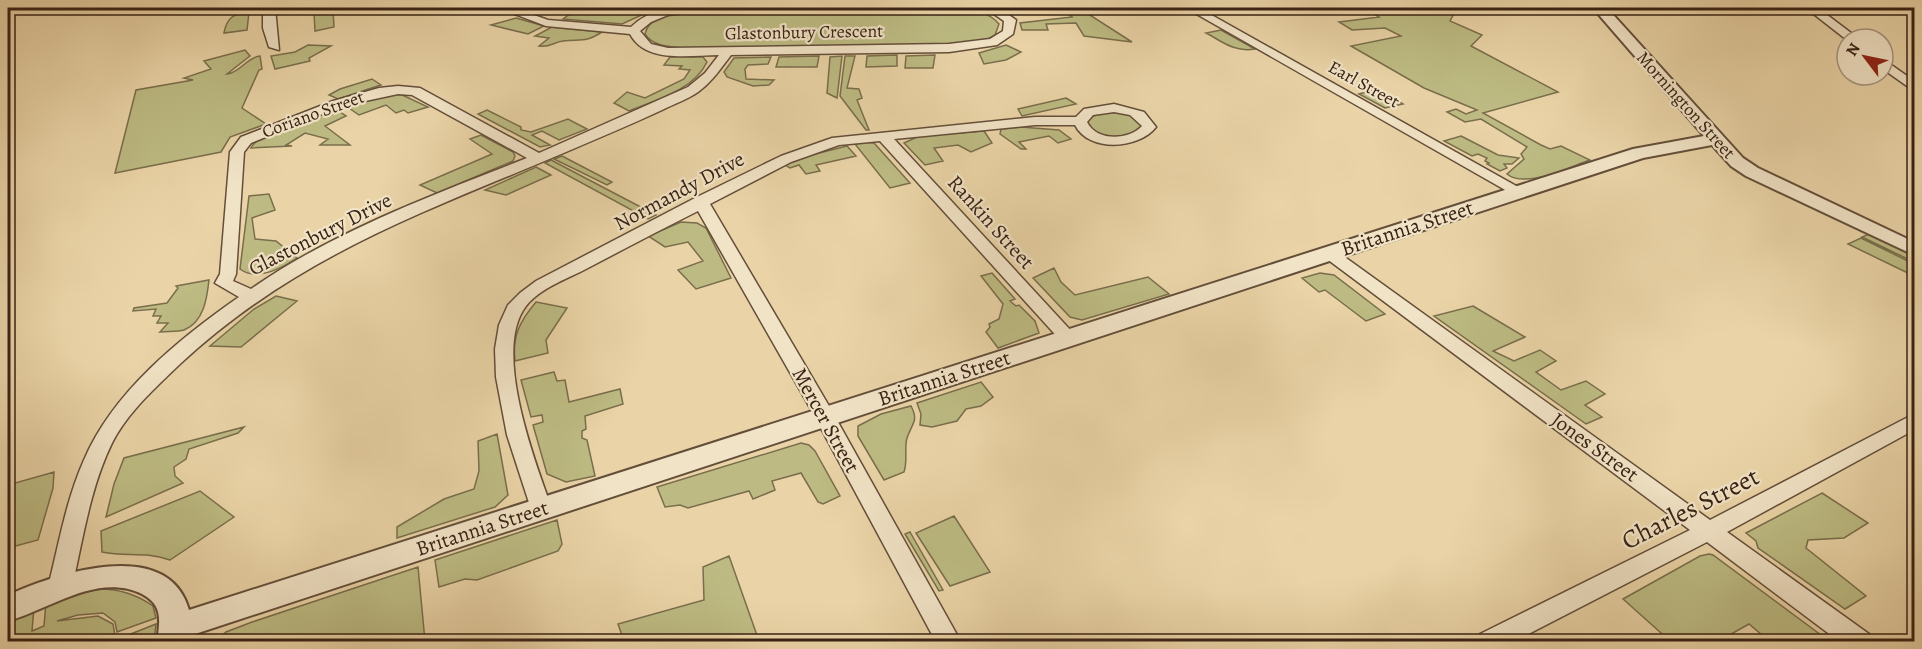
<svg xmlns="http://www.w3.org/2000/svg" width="1922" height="649" font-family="Alegreya,serif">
<rect width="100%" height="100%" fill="#ead4a7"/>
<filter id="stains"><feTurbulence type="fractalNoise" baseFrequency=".00333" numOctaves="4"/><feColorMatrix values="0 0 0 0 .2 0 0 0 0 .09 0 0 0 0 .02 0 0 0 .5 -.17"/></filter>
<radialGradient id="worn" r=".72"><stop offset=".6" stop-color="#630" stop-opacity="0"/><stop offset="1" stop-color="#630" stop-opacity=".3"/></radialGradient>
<path fill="#bdbb83" stroke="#7a6e4c" stroke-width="1.5" d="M599 8 641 9 646 13 622 24 563 19 573 12 596 10Z
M1062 8H1079L1132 42 1084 36 1076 23 1046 24 1048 30H1022L1020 23 1072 17Z
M1363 8H1457L1450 21 1482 35 1471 46 1558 92 1483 113 1541 145 1550 149 1561 146 1590 160C1569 167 1525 189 1507 174L1524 159 1521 154 1527 147 1481 119 1465 122 1447 112 1456 109 1466 114 1477 110 1424 88 1351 46 1401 36 1385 28 1352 30 1339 22 1379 17Z
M961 9C976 11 989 12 999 24L995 35 984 41 964 45 686 48C671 47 653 47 645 34 649 15 675 14 692 11Z
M333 10 334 27 315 31 314 13Z
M249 12 247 30 224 33C227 17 233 14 249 12Z
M516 18 544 26 528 34 491 25Z
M552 27 602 32C585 43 581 39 563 41 554 42 549 48 539 46L549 38 535 36Z
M1221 30 1255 49C1234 53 1220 40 1206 33Z
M308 45 331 46 309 58 310 61 275 69 271 56 295 52Z
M1006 45 1021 52 1006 60 984 64 979 53Z
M245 50 250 56 227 74C240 73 247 57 260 56L262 69 259 70 242 108 266 124 230 137 221 152 115 173 136 90 193 80 184 78 211 69 204 61Z
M897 55V66L866 67 867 56Z
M935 55 933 68H905L906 56Z
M819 56 817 67H776L779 57Z
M842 56 837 98 827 93 830 57Z
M845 56H855L847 88 859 89 862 98 857 100 869 130H866L840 96Z
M670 57H703L707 62C694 90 656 100 629 111L614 103 627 92 645 98 684 79 690 70 679 69 682 66 664 65Z
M771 57 768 64 748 65 745 69 746 79 774 80 769 85 753 86 727 77 724 72 734 58Z
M372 79 381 85 338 99 329 95 340 89Z
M1377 89 1403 104 1385 108 1359 94Z
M398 93 428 107 408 113 404 110 396 113 386 105 359 115 346 106 374 96Z
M1066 98 1076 104 1022 116 1018 109Z
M337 110 346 116 325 126 350 145H320L328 139 305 133 286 145 292 146 251 148C257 132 319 115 337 110Z
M487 110 521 127V130L531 132 568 119 587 129 559 140 542 131 532 135 550 145 540 147 478 114Z
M1112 110 1135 116 1143 126C1125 140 1105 141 1087 126V118Z
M1021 127 1059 130 1071 139 1058 143 1049 136 1019 142 1026 149H1021L1000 134 1001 129Z
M984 131 992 143 971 152 958 145 934 148 943 161 925 165 904 143 919 136Z
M481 135 513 152 515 156 513 161 437 193 420 185 492 154 470 139Z
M1461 136 1498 155 1519 158 1512 164H1504L1507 168 1500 171 1487 164 1489 163 1485 161 1487 158 1478 154 1472 156 1444 141Z
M864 142 874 143 910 183 890 188 855 144Z
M847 146 856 156 816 165 820 171 806 174 799 165 790 168 785 165 807 156Z
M562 156 612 182 607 185 554 159Z
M551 160 656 215 648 219 545 163Z
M536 167 551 175 506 195 485 190Z
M269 194 275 210 252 218 255 239 276 241 297 258C282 268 257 282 240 269L249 196Z
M681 222 697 223 706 228 731 278 696 289 678 270 703 261 688 242 665 247 648 236Z
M1869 234 1914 255V262L1862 237Z
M1861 238 1914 264V276L1848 244Z
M1054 268 1061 282 1075 295 1148 277 1169 294 1082 320 1070 317 1033 278Z
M992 273 1015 299 1010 301 1016 306 1019 305 1035 321 1039 333 998 348 986 332 990 327 989 324 999 319 1003 304 981 276Z
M1320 273 1334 275 1385 314 1366 321 1325 290 1319 292 1302 278Z
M209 280C207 298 204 322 184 330 178 332 167 331 160 332L168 323H157L161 316H153L156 309 133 311 134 308 167 303 178 288 176 286Z
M276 296 297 301 241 347 210 346 254 309Z
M536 302 567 308 546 340 548 353 515 361C512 336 520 321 536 302Z
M1473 306 1525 337 1493 351 1514 361 1540 350 1556 361 1536 372 1561 390 1586 381 1605 394 1585 405 1602 417 1586 424 1434 316Z
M554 372 557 381 565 380 569 402 620 389 623 404 585 416 586 429 582 431V438L587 440 595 476 566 482 547 474 533 425 543 422 542 415 531 417 521 380Z
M981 382 993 397 981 406 966 409 957 421 932 427 920 425 921 414 917 403Z
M911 406C919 421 912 423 907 438 904 448 908 460 904 472L884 480 858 436V426L881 414Z
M244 427 238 433 189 449 186 459 174 467 175 476 183 483 106 517 114 484 124 458Z
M497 434 508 495 495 507 397 538V527L444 499 474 489 479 471 478 441Z
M801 443 809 445 815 451 840 496 823 504 818 502 801 473 772 481 775 490 753 499 749 491 688 508 680 505 665 507 657 487Z
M54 472 53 488 38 540 8 548V485Z
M200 491 234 517 170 560C143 551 127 557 102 552L101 531Z
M1822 493 1868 523 1844 538 1808 540 1806 548 1866 596 1845 609 1758 548 1756 541 1746 533Z
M954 516 990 572 950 586 916 533Z
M557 520 562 544 558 551 477 580 465 579 439 587 435 560Z
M910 532 943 590 939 591 905 534Z
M1709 554 1713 555 1829 641H1769L1749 624 1719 641H1670L1623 599 1700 556Z
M729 556 759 641H624L618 624 704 600 703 567Z
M418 567 425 641H216L226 632 252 622Z
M100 589C120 589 136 594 153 606L156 618 117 632 115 622 103 613 78 615 57 621 98 616 113 624 116 642 8 641V619L34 607 32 631 44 626 46 602Z
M156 624 154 641H118V639Z"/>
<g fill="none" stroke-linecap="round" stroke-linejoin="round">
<defs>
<path id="minor" d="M263 8H275L279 50 269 47 263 28Z
M499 8H514L548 20 631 27C652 6 679 8 706 8L701 11 668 15 651 22 640 31 651 44 668 48 949 44 990 39 1003 31 1004 21 991 12 976 10 975 8H999L1016 20 1013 34 997 45 949 52 731 55C721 68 712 82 698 92 688 99 674 104 662 110 630 125 598 138 566 152 424 212 296 256 180 364 155 388 127 413 112 443 90 488 83 539 72 587L68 594 60 597 52 594 48 587C59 544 66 500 84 460 113 392 180 338 239 297L215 283 220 274 230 152 241 137 333 101 379 88 398 86 420 88 539 153 688 87 705 73 719 55C690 55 646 64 630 34L546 26ZM398 94 412 95 527 158C433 195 334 231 251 289L233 281 236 274 244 152 251 143 342 106Z
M1186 8H1199L1527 192 1524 195H1514Z
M1806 8H1818L1859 39 1847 40Z
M1883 59 1914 81V91L1883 69Z
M1114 104 1144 112 1156 127C1139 149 1089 153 1075 125H1035L894 139 1074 334 1077 338 1068 344 1062 342 880 141 839 145 791 162 710 204 829 406 961 642H936L809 406 698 211C660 230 622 250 584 270 566 279 539 289 526 306 492 350 535 462 552 509L549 515 541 517 533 515 507 435 496 377 495 349 499 325 508 305 520 293 536 281 695 198 781 156 832 138 1035 117H1076L1084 109ZM1114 112 1130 115 1142 126C1128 141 1096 141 1087 122L1093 115Z
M1329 248 1335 250 1710 520 1914 414V430L1727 532 1869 634 1872 642H1840L1707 542 1513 642H1477L1480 634 1690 530 1323 256 1321 253Z"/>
<path id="tertiary" d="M1593 8H1607L1743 158 1758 168 1914 242V255L1746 176 1731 166 1712 145 1643 158 189 636 187 642H157C160 620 163 605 142 594 97 572 49 610 8 621V595C55 574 168 535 189 610L1633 149 1704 136Z"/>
</defs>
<use href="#minor" stroke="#644e3a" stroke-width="3"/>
<use href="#tertiary" stroke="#644e3a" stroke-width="4"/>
<use href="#minor" fill="#f1e3c6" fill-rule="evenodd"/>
<use href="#tertiary" fill="#f1e3c6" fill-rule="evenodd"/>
</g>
<g text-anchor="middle" stroke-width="4.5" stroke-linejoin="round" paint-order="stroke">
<g font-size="18" fill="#382215" stroke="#f1e3c6">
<text transform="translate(804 32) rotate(-1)" y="6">Glastonbury Crescent</text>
<text transform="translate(1364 84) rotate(29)" y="6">Earl Street</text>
<text transform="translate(1686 105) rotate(48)" y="6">Mornington Street</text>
<text transform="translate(313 114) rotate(-20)" y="6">Coriano Street</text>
</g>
<g font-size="21" fill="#382215" stroke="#f1e3c6">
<text transform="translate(679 191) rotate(-28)" y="7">Normandy Drive</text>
<text transform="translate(991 222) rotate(48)" y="7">Rankin Street</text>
<text transform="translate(1407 228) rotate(-18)" y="7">Britannia Street</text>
<text transform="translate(320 234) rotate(-27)" y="7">Glastonbury Drive</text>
<text transform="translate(944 378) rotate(-18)" y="7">Britannia Street</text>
<text transform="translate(826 420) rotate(61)" y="7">Mercer Street</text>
<text transform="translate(1595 447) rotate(36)" y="7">Jones Street</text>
<text transform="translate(482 528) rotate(-18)" y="7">Britannia Street</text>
</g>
<g font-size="26" fill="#382215" stroke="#f1e3c6">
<text transform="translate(1690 508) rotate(-27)" y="9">Charles Street</text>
</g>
</g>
<rect width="1922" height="649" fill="none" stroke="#ead4a7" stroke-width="30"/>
<rect x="9" y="9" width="1904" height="631" fill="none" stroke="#382215" stroke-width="3"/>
<rect x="15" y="15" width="1892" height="619" fill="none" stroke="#382215" stroke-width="1.5"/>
<g transform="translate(1865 57) rotate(302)"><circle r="28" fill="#f1e3c6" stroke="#a7967f" stroke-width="1.5"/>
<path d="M0-4.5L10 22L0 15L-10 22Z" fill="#8f2418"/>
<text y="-9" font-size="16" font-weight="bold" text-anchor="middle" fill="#382215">N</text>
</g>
<rect width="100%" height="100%" filter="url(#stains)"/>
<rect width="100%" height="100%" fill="url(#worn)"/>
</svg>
